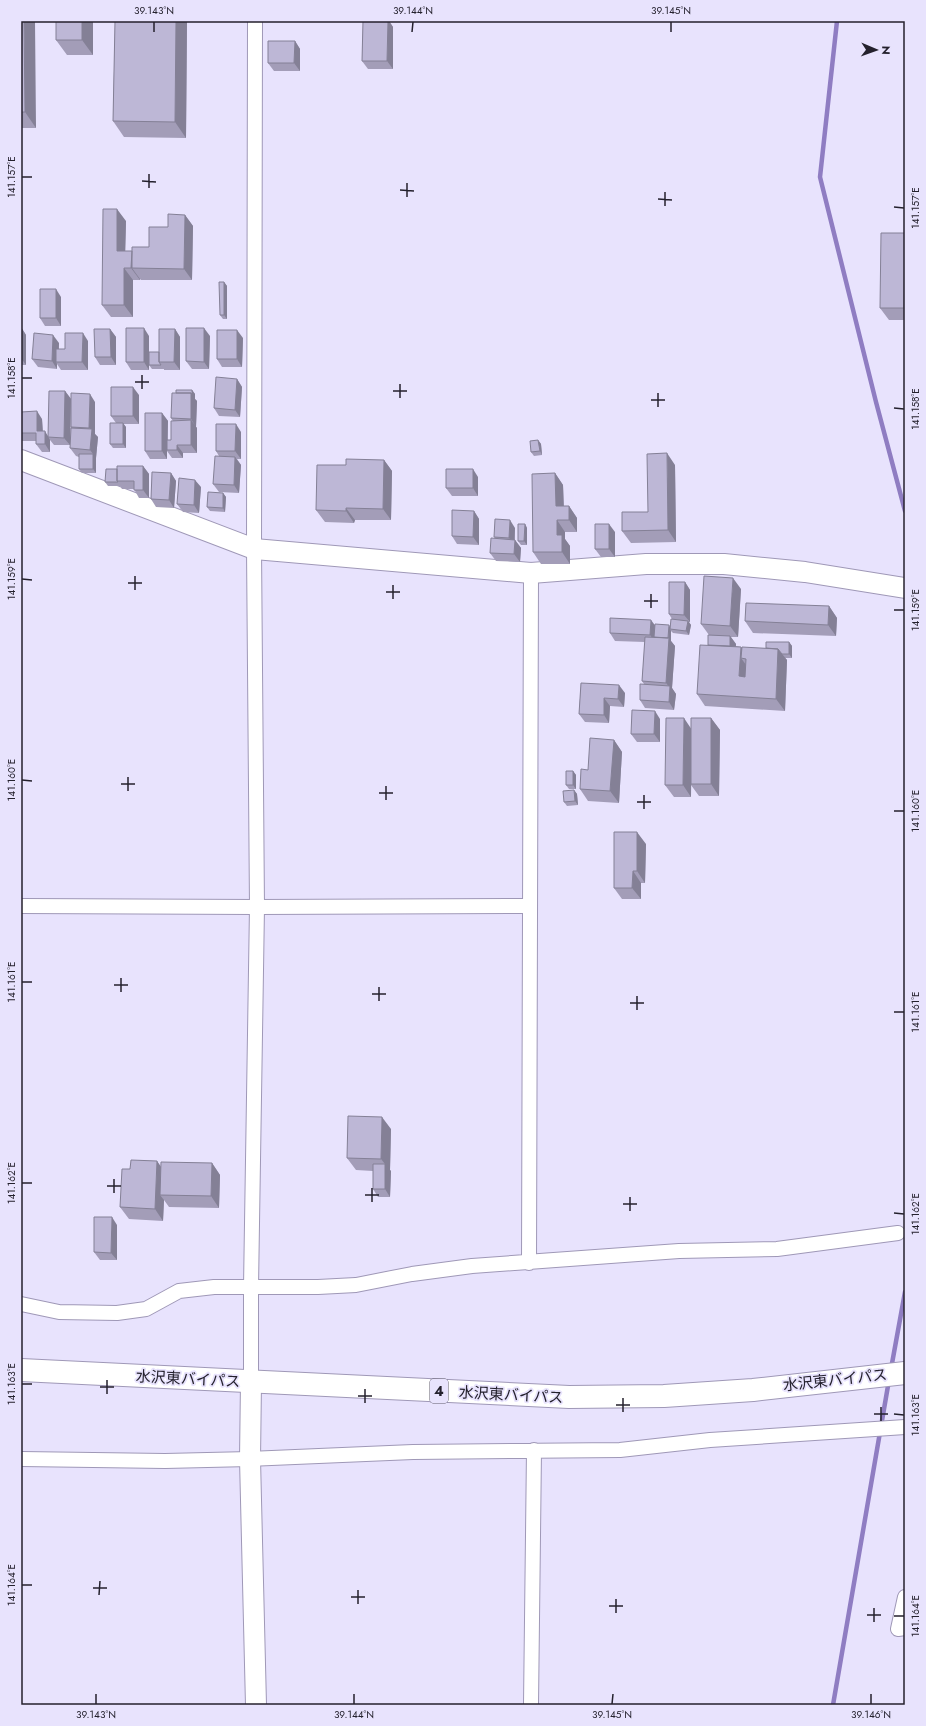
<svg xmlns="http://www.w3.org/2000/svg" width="926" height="1726" font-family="Jost,'Noto Sans JP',sans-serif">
<rect width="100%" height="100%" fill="#e8e3fd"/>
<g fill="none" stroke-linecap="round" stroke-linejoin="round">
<path stroke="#8f7dc2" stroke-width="4.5" d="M837 21 820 177 876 402 905 511
M891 1369 905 1292
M833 1705 889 1380"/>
<defs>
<path id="street" d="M21 906 257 907 530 906
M529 1263 531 573
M21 1304 59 1312 117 1313 146 1309 179 1291 214 1287H318L356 1285 412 1274 472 1266 679 1251 777 1249 898 1233
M251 1382V1287L257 907 254 549 255 21
M21 1459 165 1461 250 1459 413 1452 620 1450 710 1440 905 1427
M905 1597 898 1629 905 1628
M531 1705 534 1450"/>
<path id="secondary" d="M21 460 254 549 531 573 646 564H724L805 572 905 588
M251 1382 250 1459 256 1705"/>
<path id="highway" d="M21 1370 569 1397 664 1396 753 1390 905 1373"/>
</defs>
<use href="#street" stroke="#9f98b7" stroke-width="16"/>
<use href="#secondary" stroke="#9f98b7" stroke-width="22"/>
<use href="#highway" stroke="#9f98b7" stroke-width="24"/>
<use href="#street" stroke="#fff" stroke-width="14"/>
<use href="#secondary" stroke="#fff" stroke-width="20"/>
<use href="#highway" stroke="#fff" stroke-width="22"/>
</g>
<path fill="#a39db8" d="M21 21 36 128H21Z
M93 21V55H67L56 40Z
M115 21H187L186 138 124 137 113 121Z
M363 21H389L393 27V69H368L362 61Z
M295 41 300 49V71H274L268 63Z
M185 215 193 226 192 280H141L140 279V280H133V317H111L102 305 126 221 125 251H132V253L149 247 168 227Z
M905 233V320H889L880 308Z
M224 282 227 286V319H223L220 315Z
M61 297V326H45L40 318Z
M21 327 26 335V365H21Z
M110 329 116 337V365H100L95 357Z
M175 329 180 337V370H164V369H152L149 365V370H131L126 362 149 336V354L159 352Z
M210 336 209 369H192L186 361Z
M243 338 242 367H222L217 359Z
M88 341V370H61L57 364V369L38 367 32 359 59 343V349H65Z
M237 379 242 387 240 417 219 416 214 408Z
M192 390 195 394V399L197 401 196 427 197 428V453H183V458H172L167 451V459H150L145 451 162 413 168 421V440H171L173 421 171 418 176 393Z
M65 391 71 399 70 445H54L50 440V452H42L36 444V441H21V412L42 419 43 431 48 436Z
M139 395V424H123L126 427V448H113L110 444 116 423 111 416Z
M95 402V434L98 437 96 458H95L96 473H82L79 469V457L76 456 70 448 71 428V427Z
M241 432V459H237L241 465 239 493 219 492 213 484 219 456 216 451Z
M538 440 541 444 542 455 534 456 531 452Z
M384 460 392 471 391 520H355L354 523 325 522 316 510 346 465Z
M675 465 676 542 631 543 622 531 648 512Z
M143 466 149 474V498H139L134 489H122L120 486H108L105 482 117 469Z
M171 473 176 481 174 508 156 507 151 499Z
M555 473 563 485 564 506H569L577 518V532H565V539L570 546V564H541L533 552Z
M478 477V496H452L446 488Z
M201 487 199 513 183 512 177 504Z
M223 493 226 497 225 512 210 511 207 507Z
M474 511 479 519V545L457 544 452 536Z
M525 524 527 528V545H521L518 541Z
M515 528V540L521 548 520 562 496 561 490 553 495 538 494 537Z
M615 532V557H601L595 549Z
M685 582 690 590V622H689L691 625 689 635 673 633 671 631V641L675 646 672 688 676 694 674 710 645 708 640 700 644 684 642 681 645 642 615 641 610 633 655 625 670 627 672 619 669 614Z
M741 589 738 637H731L736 644V646L741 647 742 648H767H766L789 642 792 646V658H785L787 660 785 711 705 706 697 694 708 645 709 635 701 624Z
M829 606 837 618 836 636 753 633 745 621Z
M581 683 625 693 624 707 610 706 609 723 585 722 579 714Z
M711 718 720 730 719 796H699L691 785V797H674L665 785 691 728Z
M660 719V742H637L631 734Z
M614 740 622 752 619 803 588 801 580 789 588 770Z
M573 771 576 775V789H569L566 785Z
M574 790 577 794 578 805 567 806 564 802Z
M646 844 645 883H641V899H622L614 888Z
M391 1129 390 1170 391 1171 390 1197H378L373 1189V1171L356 1170 347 1158Z
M157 1161 161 1167 212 1163 220 1175 219 1208 169 1207 164 1200 163 1221 129 1219 120 1207 130 1169Z
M117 1225V1260H100L94 1252Z"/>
<path fill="#848096" d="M24 21H35L36 128 25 112Z
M82 21H93V55L82 40Z
M176 21H187L186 138 175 122Z
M388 21H389L393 27V69L387 61Z
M295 41 300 49V71L294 63Z
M117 209 126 221 125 263 117 251Z
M185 215 193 226 192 280 184 269Z
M905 233V310L904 308Z
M132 251 140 263 132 268 140 279V280L131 268Z
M124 268 133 280V317L124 305Z
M224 282 227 286V319L224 315Z
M56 289 61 297V326L56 318Z
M21 327 26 335V365L21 358Z
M144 328 149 336V370L144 362Z
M204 328 210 336 209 369 204 362Z
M110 329 116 337V365L111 357Z
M175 329 180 337V370L174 362Z
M237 330 243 338 242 367 237 359Z
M83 333 88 341V370L82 362Z
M53 335 59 343 58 362H56L57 364V369L52 361Z
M237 379 242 387 240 417 235 410Z
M133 387 139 395V424L133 416Z
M192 390 195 394V399L197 401 196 427 191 419V393Z
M65 391 71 399 70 445 64 438Z
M90 394 95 402V434L98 437 96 458 90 450 92 431 89 428Z
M37 411 42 419 43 439 37 431Z
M162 413 168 421 167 450V459L162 451Z
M191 420 197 428V453L191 445Z
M123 423 126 427V448L123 444Z
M236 424 241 432V459L235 451Z
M45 431 50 440V452L45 444Z
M538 440 541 444 542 455 540 451Z
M177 445 183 453V458L177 450Z
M667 453 675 465 676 542 668 530Z
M93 454 96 458V473L93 469Z
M235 457 241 465 239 493 234 485Z
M384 460 392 471 391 520 383 509Z
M143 466 149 474V498L143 490Z
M473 469 478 477V496L473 488Z
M171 473 176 481 174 508 169 500Z
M555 473 563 485 564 518 556 506Z
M195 480 201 487 199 513 194 505Z
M223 493 226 497 225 512 223 508Z
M569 506 577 518V532L569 520Z
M346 508 355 520 354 523 346 511Z
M474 511 479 519V545L473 537Z
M510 520 515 528 514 546 509 538Z
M557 520 565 532V539L570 546V564L562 552 557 535Z
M525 524 527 528V545L524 541Z
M609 524 615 532V557L609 549Z
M515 540 521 548 520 562 514 554Z
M733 578 741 589 738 637 730 626Z
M685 582 690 590V622L684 615Z
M829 606 837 618 836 636 828 625Z
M651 620 657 628 656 643 650 635Z
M688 621 691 625 689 635 686 631Z
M669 625 671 629H670L671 631V641L675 646 672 688 676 694 674 710 669 702 670 688 666 683Z
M730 636 736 644 735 657 729 649Z
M789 642 792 646V658L789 654Z
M741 647 749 659 741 658 749 669 748 688 739 676Z
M778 649 787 660 785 711 776 699Z
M619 685 625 693 624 707 618 699Z
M604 698 610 706 609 723 604 715Z
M655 711 660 719V742L654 734Z
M684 718 692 730 691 797 683 785Z
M711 718 720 730 719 796 711 784Z
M614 740 622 752 619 803 610 791Z
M573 771 576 775V789L573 785Z
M574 790 577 794 578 805 575 801Z
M637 832 646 844 645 883 637 871Z
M633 871 641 883V899L632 888Z
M382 1117 391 1129 390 1170 391 1171 390 1197 385 1189V1164L381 1159Z
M157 1161 165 1173 160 1195 164 1200 163 1221 155 1209Z
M212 1163 220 1175 219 1208 211 1196Z
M112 1217 117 1225V1260L111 1253Z"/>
<path fill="#bdb7d6" stroke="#848096" d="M21 21H24L25 112H21Z
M56 21H82V40H56Z
M115 21H176L175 122 113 121Z
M363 21H388L387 61H362Z
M268 41H295L294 63H268Z
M103 209H117V251H132L131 268H124V305H102Z
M168 214 185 215 184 269 132 268V247H149V227H168Z
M881 233H905L904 308H880Z
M219 282H224V315H220Z
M40 289H56V318H40Z
M126 328H144V362H126Z
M186 328H204V362L186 361Z
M94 329H110L111 357H95Z
M159 329H175L174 362H159Z
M217 330H237V359H217Z
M34 333 53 335 52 361 32 359Z
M65 333H83L82 362H56V349H65Z
M149 352H159V362L161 365H149Z
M216 377 237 379 235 410 214 408Z
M111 387H133V416H111Z
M176 390H192V395L191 393H176Z
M49 391H65L64 438 48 437Z
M71 393 90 394 89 428 71 427Z
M172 393H191V419L171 418Z
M37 411V431H45V444H36V433H21V412Z
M145 413H162V451H145Z
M191 420V445H177V450H167V440H171V421Z
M110 423H123V444H110Z
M216 424H236L235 451H216Z
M71 428 92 429 90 450 70 448Z
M538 440 540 451 531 452 530 441Z
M667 453 668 530 622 531V512H648L647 454Z
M79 454H93V469H79Z
M215 456 235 457 234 485 213 484Z
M346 459 384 460 383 509 346 508V511L316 510 317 465H346Z
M117 466H143V490H134V481H117Z
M106 469H117V481L118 482H105Z
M446 469H473V488H446Z
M152 472 171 473 169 500 151 499Z
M555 473 556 506H569V520H557V535H562V552H533L532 474Z
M179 478 195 480 194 505 177 504Z
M208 492 223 493V508L207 507Z
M452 510 474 511 473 537 452 536Z
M495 519 510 520 509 538 494 537Z
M518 524H525L524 541H518Z
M595 524H609V549H595Z
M491 538 515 540 514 554 490 553Z
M704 576 733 578 730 626 701 624Z
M669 582H685L684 615 669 614Z
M746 603 829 606 828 625 745 621Z
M610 618 651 620 650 635 610 633Z
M671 619 688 621 686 631 670 629Z
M655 624 669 625 668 638 654 637Z
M708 635 730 636V646L708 645Z
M645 637 669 638 666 683 642 681Z
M766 642H789V654H782L778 649 766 648Z
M700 645 741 647 739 676 745 677 746 659 741 658 742 647 778 649 776 699 697 694Z
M581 683 619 685 618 699 604 698V715L579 714Z
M640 684 670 686 669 702 640 700Z
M632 710 655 711 654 734H631Z
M666 718H684L683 785H665Z
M691 718H711V784H691Z
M590 738 614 740 610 791 580 789 581 769 588 770Z
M566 771H573V785H566Z
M574 790 575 801 564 802 563 791Z
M614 832H637V871H633L632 888H614Z
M348 1116 382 1117 381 1159 347 1158Z
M131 1160 157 1161 155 1209 120 1207 122 1169H130Z
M161 1162 212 1163 211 1196 160 1195Z
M373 1164H385V1189H373Z
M94 1217H112L111 1253 94 1252Z"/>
<path fill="none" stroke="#24212d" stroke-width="1.5" d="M154 32V22M412 32 413 22M671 32V22M22 177H32M142 181 156 182M149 188V174M400 190 414 191M407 197V183M658 199 672 200M665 206V192M894 207 904 208M22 378H32M135 382H149M142 389V375M393 391H407M400 398V384M651 400H665M658 407V393M894 408 904 409M22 579 32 580M128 583H142M135 590V576M386 592H400M393 599V585M644 601H658M651 608V594M894 610H904M22 780 32 781M121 784H135M128 791V777M379 793H393M386 800V786M637 802H651M644 809V795M894 811H904M22 982H32M114 985H128M121 992V978M372 994H386M379 1001V987M630 1003H644M637 1010V996M894 1012H904M22 1183H32M107 1186H121M114 1193V1179M365 1195H379M372 1202V1188M623 1204H637M630 1211V1197M894 1213 904 1214M22 1384H32M100 1387H114M107 1394V1380M358 1396H372M365 1403V1389M616 1405H630M623 1412V1398M874 1414H888M894 1414 904 1415M881 1421V1407M22 1585H32M93 1588H107M99 1595 100 1581M351 1597H365M358 1604V1590M609 1606H623M616 1613V1599M867 1615H881M894 1616H904M874 1622V1608M96 1704V1694M354 1704V1694M612 1704 613 1694M871 1704V1694"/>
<g text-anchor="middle" stroke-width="3.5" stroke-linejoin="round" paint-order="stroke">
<rect fill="#e8e3fd" stroke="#5f5b6b" stroke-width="1" x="430" y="1379" width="18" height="24" rx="3"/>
<g font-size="14" font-weight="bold" fill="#24212d">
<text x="439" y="1396">4</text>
</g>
<g font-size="15" fill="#24212d" stroke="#e8e3fd">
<text transform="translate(188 1379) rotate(3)" y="5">水沢東バイパス</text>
<text transform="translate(835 1380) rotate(-6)" y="5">水沢東バイパス</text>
<text transform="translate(511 1395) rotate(3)" y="5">水沢東バイパス</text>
</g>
</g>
<rect width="926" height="1726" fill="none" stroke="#e8e3fd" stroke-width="44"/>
<g transform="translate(876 50) rotate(92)" stroke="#e8e3fd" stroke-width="3" paint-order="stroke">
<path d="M0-3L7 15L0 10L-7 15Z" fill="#24212d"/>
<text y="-6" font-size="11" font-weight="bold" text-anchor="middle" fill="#24212d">N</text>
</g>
<rect x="22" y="22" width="882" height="1682" fill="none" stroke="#24212d" stroke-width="1.5"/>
<g font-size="10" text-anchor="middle" fill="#24212d">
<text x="154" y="14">39.143°N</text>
<text x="413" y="14">39.144°N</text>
<text x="671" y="14">39.145°N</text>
<text transform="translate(11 177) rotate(-90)" y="4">141.157°E</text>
<text transform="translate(915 208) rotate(-90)" y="4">141.157°E</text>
<text transform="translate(11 378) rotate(-90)" y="4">141.158°E</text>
<text transform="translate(915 409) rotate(-90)" y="4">141.158°E</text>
<text transform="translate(11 579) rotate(-90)" y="4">141.159°E</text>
<text transform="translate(915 610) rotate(-90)" y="4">141.159°E</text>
<text transform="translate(11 780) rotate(-90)" y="4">141.160°E</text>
<text transform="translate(915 811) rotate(-90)" y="4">141.160°E</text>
<text transform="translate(11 982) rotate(-90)" y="4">141.161°E</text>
<text transform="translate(915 1012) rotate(-90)" y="4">141.161°E</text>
<text transform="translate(11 1183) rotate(-90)" y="4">141.162°E</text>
<text transform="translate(915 1214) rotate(-90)" y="4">141.162°E</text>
<text transform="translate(11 1384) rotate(-90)" y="4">141.163°E</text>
<text transform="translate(915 1415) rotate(-90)" y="4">141.163°E</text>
<text transform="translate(11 1585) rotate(-90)" y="4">141.164°E</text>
<text transform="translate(915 1616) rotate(-90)" y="4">141.164°E</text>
<text x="96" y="1718">39.143°N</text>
<text x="354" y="1718">39.144°N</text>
<text x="612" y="1718">39.145°N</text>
<text x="871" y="1718">39.146°N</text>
</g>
</svg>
